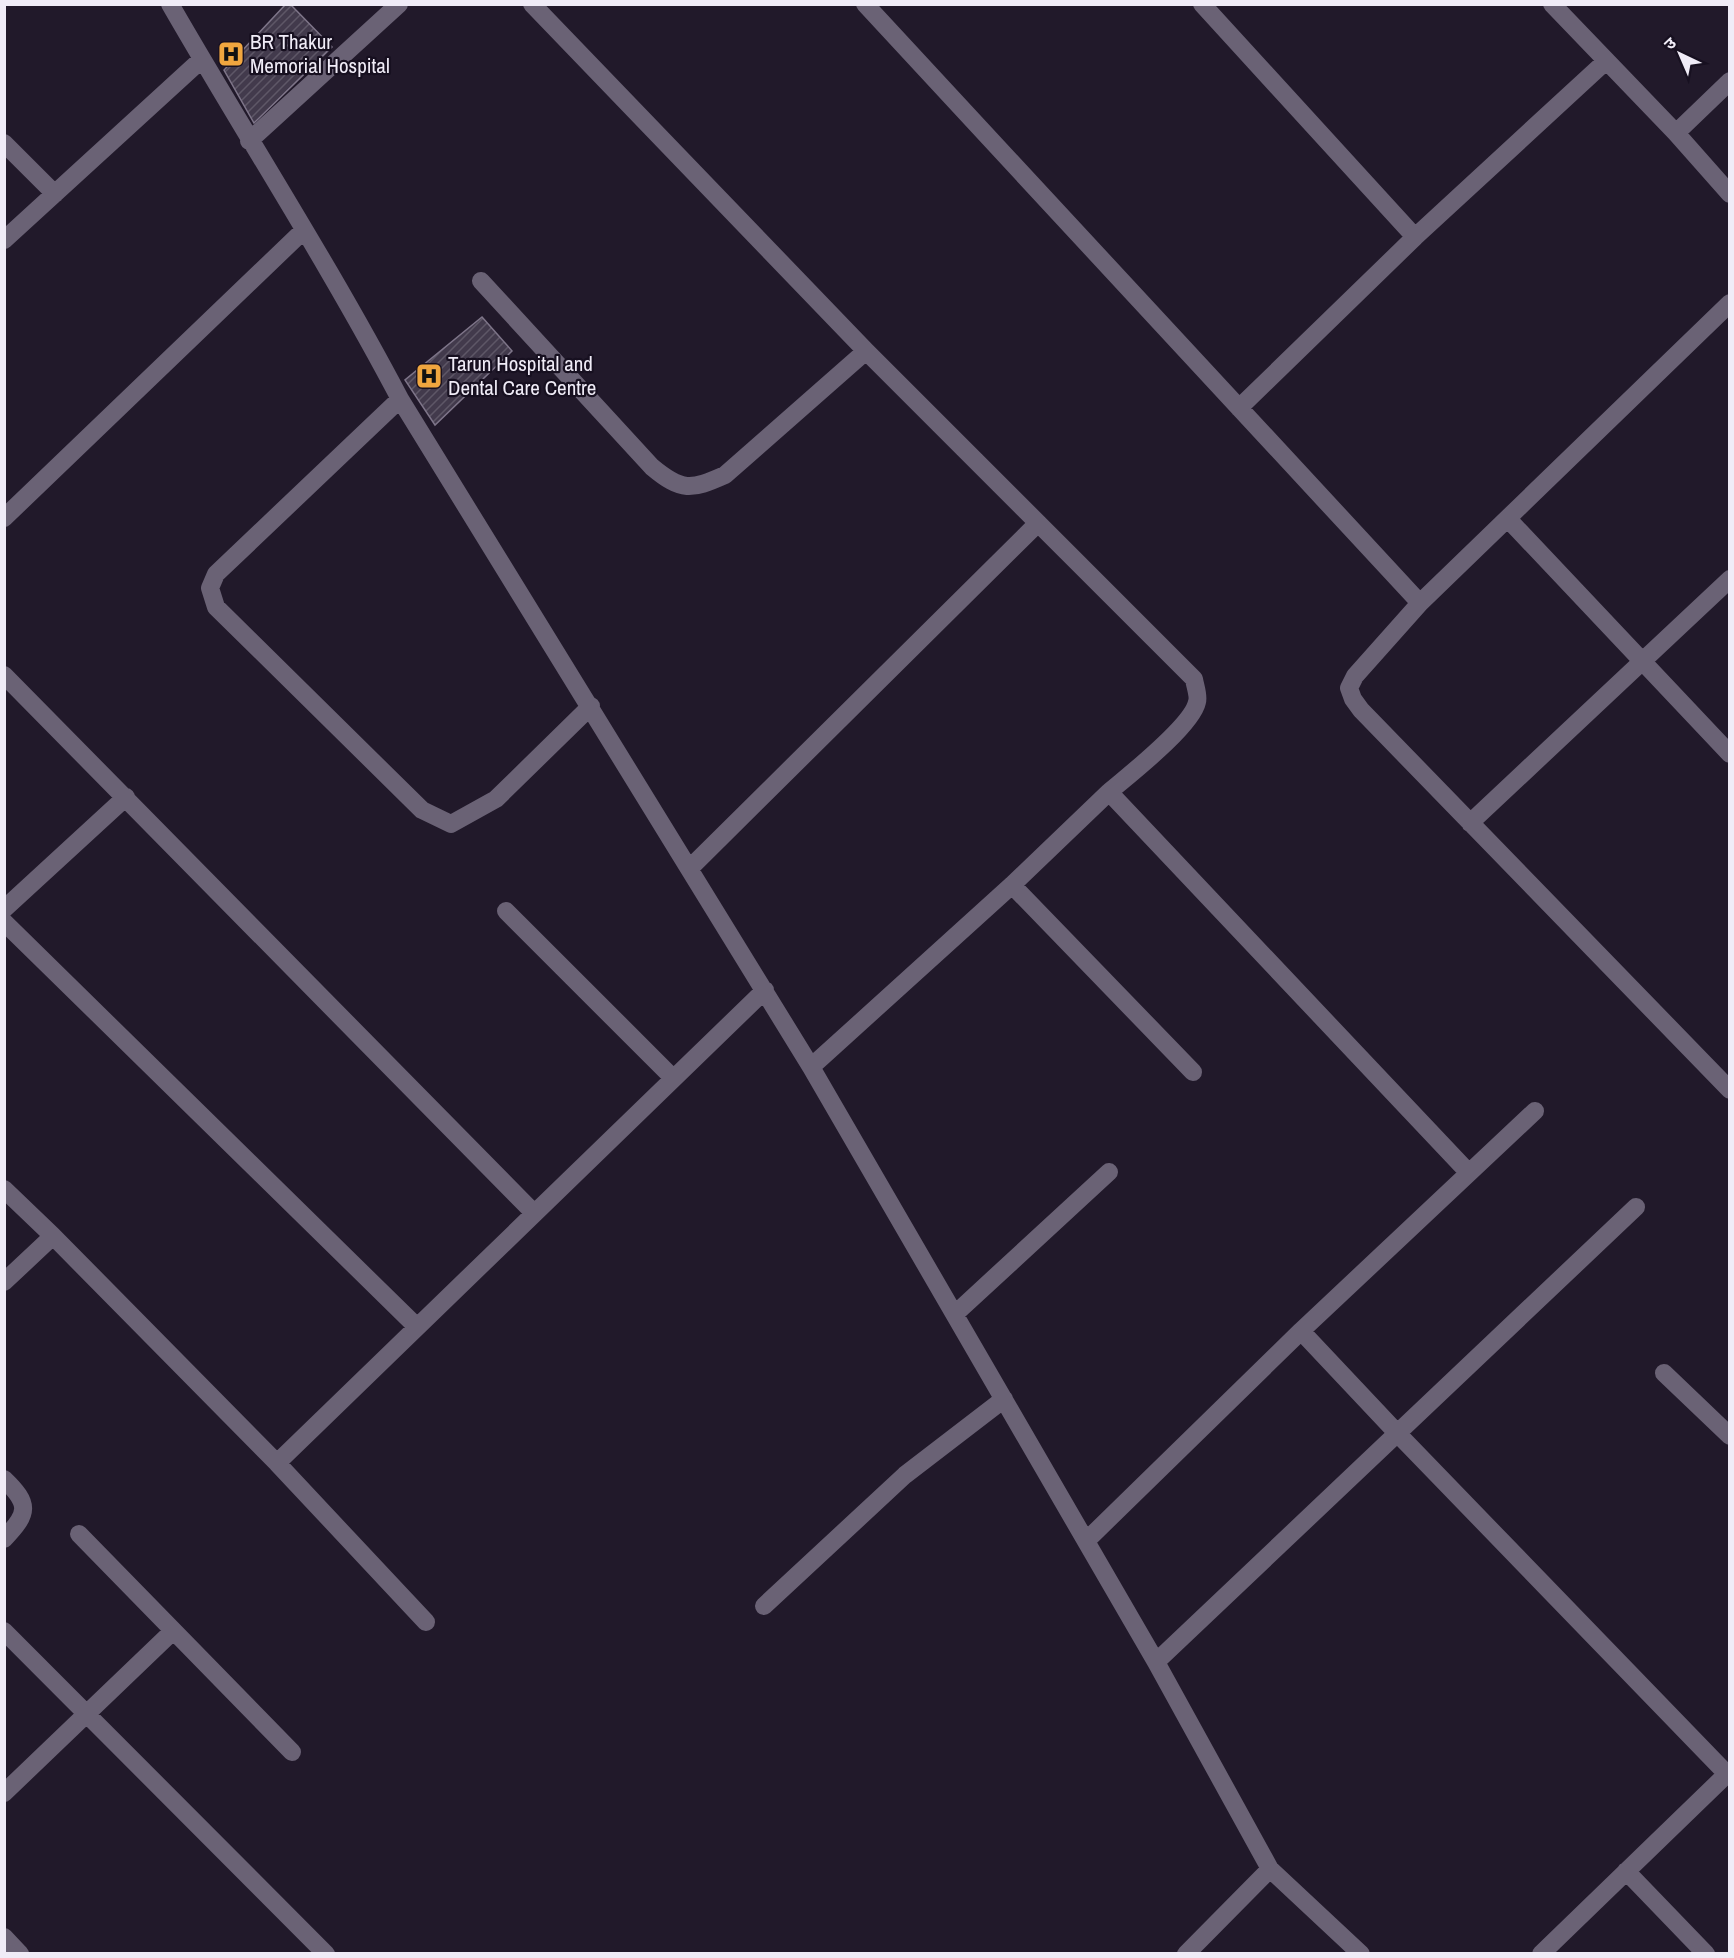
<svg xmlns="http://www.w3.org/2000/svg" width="1734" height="1958" font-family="'Archivo Narrow','Noto Sans Devanagari',sans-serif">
<defs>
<pattern id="building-hatch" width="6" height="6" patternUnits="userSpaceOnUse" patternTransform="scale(1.5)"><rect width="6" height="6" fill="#423a4c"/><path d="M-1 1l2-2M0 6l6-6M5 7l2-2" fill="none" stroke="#5e5767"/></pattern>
</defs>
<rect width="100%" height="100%" fill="#21192a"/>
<path fill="url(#building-hatch)" stroke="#7e7589" stroke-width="1.5" d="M286 4H290L332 47 254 123 224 70Z
M482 317 512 351 435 425 405 380Z"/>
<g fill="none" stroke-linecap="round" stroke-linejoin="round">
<path stroke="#6a6275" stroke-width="18" d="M170 4C246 136 329 264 400 399L811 1067 1156 1662 1270 1869 1361 1954
M532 4 866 351 1194 679C1195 686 1199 696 1197 702 1192 726 1129 775 1109 792
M865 4 1420 603
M1202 4 1415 237
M1552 4 1676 133 1730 194
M1676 133 1730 81
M249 141 399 4
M4 143 55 194
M4 240 202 59
M481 281 652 467C682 492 691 490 725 475L866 351
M1730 303 1420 603 1355 676 1349 688 1353 699 1361 710 1730 1090
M400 399 216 574 210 588 216 607 422 810 451 824 496 799 591 706
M1239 408 1415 237 1606 61
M4 518 304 230
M1508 519 1730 754
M4 675 534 1213
M1470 823 1730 579
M691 867 1037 524
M1012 885 1193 1072
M4 909 126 797
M506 911 673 1078
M4 922 417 1327
M811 1067 1012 885 1109 792 1469 1173
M4 1189 53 1236 4 1282
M53 1236 277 1463 426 1622
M955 1314 1109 1172
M1301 1331 1535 1111
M1664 1373 1730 1436
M277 1463 765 990
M4 1479C30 1504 29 1513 4 1539
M79 1534 292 1752
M1086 1541 1301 1331 1398 1434 1727 1774
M764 1606 905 1475 1004 1399
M4 1631 326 1954
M1156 1662 1636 1207
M4 1793 173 1631
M1626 1871 1706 1954
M4 1937 20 1954
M1186 1954 1270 1869
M1541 1954 1730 1771"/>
</g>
<defs>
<symbol id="hospital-square" viewBox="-11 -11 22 22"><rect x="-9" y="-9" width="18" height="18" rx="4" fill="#f0a63f" stroke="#171020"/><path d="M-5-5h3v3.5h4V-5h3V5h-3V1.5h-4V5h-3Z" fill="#111"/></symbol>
</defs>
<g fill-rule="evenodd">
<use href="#hospital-square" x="216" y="39" width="30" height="30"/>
<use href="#hospital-square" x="414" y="361" width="30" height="30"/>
</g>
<g text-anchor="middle" stroke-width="4.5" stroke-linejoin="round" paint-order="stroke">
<g font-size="21" fill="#f0ecf7" stroke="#171020" text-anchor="start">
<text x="250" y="49">BR Thakur<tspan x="250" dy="24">Memorial Hospital</tspan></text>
<text x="448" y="371">Tarun Hospital and<tspan x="448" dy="24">Dental Care Centre</tspan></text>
</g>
</g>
<rect width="1734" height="1958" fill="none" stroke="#f0ecf7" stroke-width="12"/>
<g transform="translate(1680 54) rotate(316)" stroke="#171020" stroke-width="4.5" paint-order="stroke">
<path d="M0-4.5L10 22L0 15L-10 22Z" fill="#f0ecf7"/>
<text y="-9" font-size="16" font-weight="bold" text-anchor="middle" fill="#f0ecf7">उ</text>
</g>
</svg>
